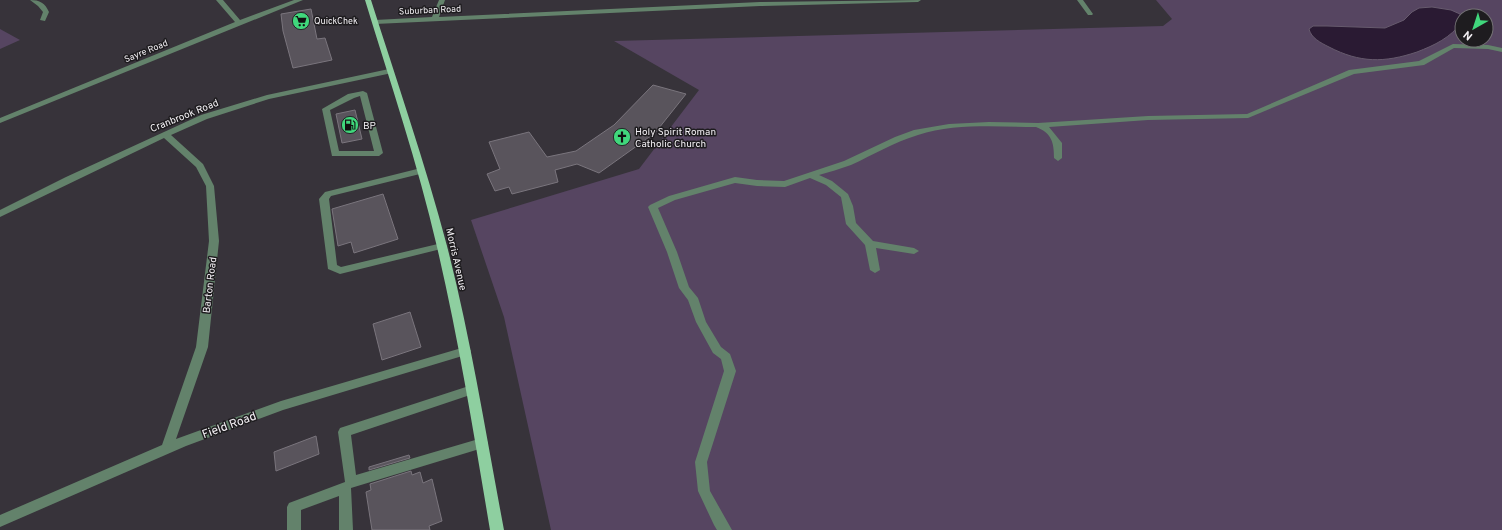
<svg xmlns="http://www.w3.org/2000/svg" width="1502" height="530" font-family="Overpass,sans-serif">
<rect width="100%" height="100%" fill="#37333a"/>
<path fill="#564561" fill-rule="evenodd" d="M1156 0H1502V530H551L504 317 471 220 639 169 699 90 614 41 1163 26 1172 19ZM1462 16H1486V40H1462Z
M0 29 20 40 0 49Z"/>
<path fill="#2a1a33" stroke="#665a6d" d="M1432 7 1451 10 1460 14 1462 22C1450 38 1435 45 1417 52 1384 63 1360 63 1329 47 1321 43 1311 38 1309 29L1313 26H1327L1385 28 1404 20 1412 12 1419 8Z"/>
<path fill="#59545c" stroke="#7a757d" d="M311 9 317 39 325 38 332 60 293 68 283 31 281 14Z
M653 85 686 94 655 133 599 173 577 164 555 170 558 182 512 194 509 187 495 191 487 174 500 169 489 142 529 132 547 157 576 151 614 125Z
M355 110 362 139 342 143 336 114Z
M383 194 398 239 354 253 351 242 338 246 332 209Z
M410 312 421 347 382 360 373 324Z
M316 436 319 454 276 471 274 452Z
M409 455 410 458 369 470V467Z
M411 471 412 475 420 472 423 483 432 479 442 521 429 526 430 530H372L366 492 371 490 370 484Z"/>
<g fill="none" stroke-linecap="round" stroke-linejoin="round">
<path fill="#63826b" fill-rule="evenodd" d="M30 0C40 0 45 3 49 12L45 21 40 20 43 12 38 6Z
M216 0H223L240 20 294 0H303L0 123V118L235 22Z
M439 0H445L439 17 760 2 921 0 918 2 760 6 375 24 372 22 375 20 432 17Z
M1077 0H1083L1093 14 1092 15H1088Z
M1453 44 1488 45 1502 48V52L1488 49 1454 48 1424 65 1354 74 1248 118 1148 120 1049 127 1062 143V158L1058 161 1054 158C1054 143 1052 133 1036 127 998 127 955 123 918 135 894 142 873 155 851 165 840 169 829 172 819 175L832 181 848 194 853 206 856 223 873 241 914 248 919 251 914 254 876 248 880 270 875 273 870 270 865 245 846 224 841 197 826 185 810 178 785 187 757 186 735 183 675 200 658 208 677 252 689 287 698 298 706 322 721 347 730 354 736 371 707 462 710 491 732 530H717L714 525 698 491 695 462 724 371 721 359 713 353 696 322 688 300 679 288 667 252 648 207 650 205 669 196 735 177 757 180 784 181 844 161 895 137 914 130 949 124 989 122 1038 123 1148 116 1247 114 1349 70 1419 61Z
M389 69 393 71 392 73 269 99 207 119 171 135 203 164 214 186 219 241 208 347 176 439 281 401 465 347 469 348 471 351 469 354 283 410 186 446 0 527V515L162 445 196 347 209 241 206 186 196 167 164 138 0 217V210L66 177 201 115 267 95Z
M363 91 367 93 383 153 379 156H332L322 109 348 94ZM360 96 374 151H339L330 110 354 98Z
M421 168 425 171 424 173 331 196 329 199 337 265 341 267 442 243 445 244 447 246 445 248 340 274 328 269 319 199 325 192Z
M472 385 476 387 478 390 476 393 351 435 356 475 482 438 486 439 488 443 486 447 351 488 353 530H339V496L301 510V530H287V507L289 503 345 482 338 432 340 428Z"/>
<path fill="#8ecfa0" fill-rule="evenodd" d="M365 0H371C397 82 425 163 447 246 471 339 486 435 504 530H490C474 435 459 341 437 247 418 164 390 82 365 0Z"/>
</g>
<defs>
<symbol id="supermarket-disc" viewBox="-11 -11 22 22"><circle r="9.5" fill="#40d77c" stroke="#1e1c1f"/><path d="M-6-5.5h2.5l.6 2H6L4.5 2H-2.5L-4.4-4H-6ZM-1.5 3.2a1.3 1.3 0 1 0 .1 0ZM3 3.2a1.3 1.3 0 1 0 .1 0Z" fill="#111"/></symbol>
<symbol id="fuel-disc" viewBox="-11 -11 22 22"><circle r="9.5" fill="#40d77c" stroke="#1e1c1f"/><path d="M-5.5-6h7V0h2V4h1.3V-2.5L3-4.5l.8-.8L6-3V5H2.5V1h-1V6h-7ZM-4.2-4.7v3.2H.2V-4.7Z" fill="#111"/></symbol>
<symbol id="church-disc" viewBox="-11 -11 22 22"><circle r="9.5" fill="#40d77c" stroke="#1e1c1f"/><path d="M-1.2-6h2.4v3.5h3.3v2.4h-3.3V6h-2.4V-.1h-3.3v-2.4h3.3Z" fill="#111"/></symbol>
</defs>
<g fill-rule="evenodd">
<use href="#supermarket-disc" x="291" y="11" width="20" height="20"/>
<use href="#fuel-disc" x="340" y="115" width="20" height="20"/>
<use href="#church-disc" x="612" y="127" width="20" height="20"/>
</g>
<g text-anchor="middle" stroke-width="3" stroke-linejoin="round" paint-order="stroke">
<g font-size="9" fill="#f3f0f4" stroke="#1e1c1f">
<text transform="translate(430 10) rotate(-3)" y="3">Suburban Road</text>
<text transform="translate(146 51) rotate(-22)" y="3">Sayre Road</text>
</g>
<g font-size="9" fill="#f3f0f4" stroke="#1e1c1f" text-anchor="start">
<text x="314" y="24">QuickChek</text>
</g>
<g font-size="10" fill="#f3f0f4" stroke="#1e1c1f">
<text transform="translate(184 115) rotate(-22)" y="4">Cranbrook Road</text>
<text transform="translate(457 259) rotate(77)" y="4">Morris Avenue</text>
<text transform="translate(209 285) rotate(-83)" y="4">Barton Road</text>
</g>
<g font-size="10" fill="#f3f0f4" stroke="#1e1c1f" text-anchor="start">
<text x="363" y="129">BP</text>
<text x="635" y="135">Holy Spirit Roman<tspan x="635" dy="12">Catholic Church</tspan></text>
</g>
<g font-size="12" fill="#f3f0f4" stroke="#1e1c1f">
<text transform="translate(229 425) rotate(-20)" y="4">Field Road</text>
</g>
</g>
<g transform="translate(1474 28) rotate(219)"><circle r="19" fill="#1e1c1f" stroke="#737174"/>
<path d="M0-3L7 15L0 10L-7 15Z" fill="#40d77c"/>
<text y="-6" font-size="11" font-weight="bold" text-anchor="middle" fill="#f3f0f4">N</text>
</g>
</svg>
